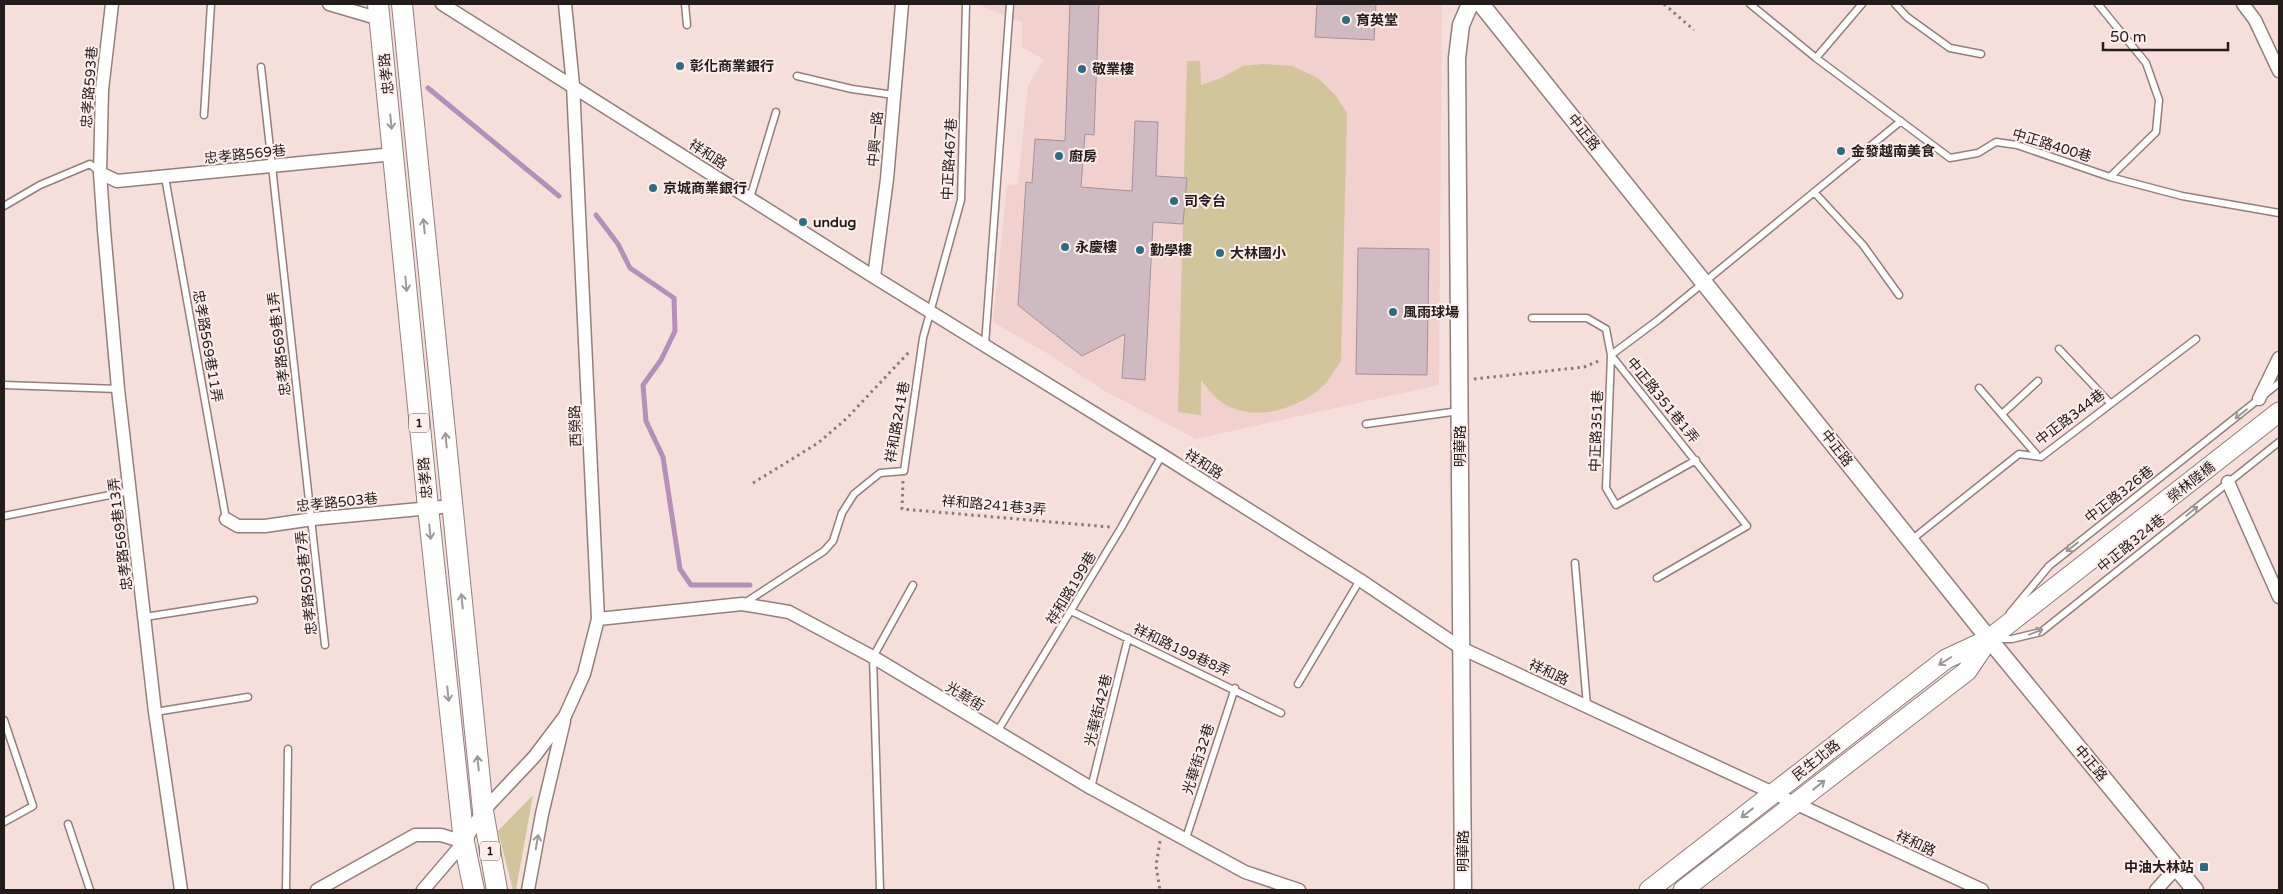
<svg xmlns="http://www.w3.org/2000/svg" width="2283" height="894" font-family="'Varela Round','Noto Sans TC',sans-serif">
<rect width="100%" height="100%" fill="#f6dfdb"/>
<path fill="#f1d1cd" d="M977 4H1442L1439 385 1196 439 1103 390 1045 352 993 322 1007 185 1018 184 1028 85 1044 60 1022 47V22Z"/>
<path fill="#d2c59b" d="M1187 61H1200L1201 85 1221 78 1243 66 1263 64 1292 66 1318 78 1336 96 1347 113 1341 361C1335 369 1330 380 1323 386 1296 411 1247 425 1216 398 1211 393 1206 386 1201 380V415L1178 412Z
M533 795 516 890H513L498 831Z"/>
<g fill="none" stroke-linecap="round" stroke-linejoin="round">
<path stroke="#b48fba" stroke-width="5" d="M428 88 559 196
M596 215 618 244 630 268 674 298 675 331 661 360 643 385 646 421 663 457 680 569 691 585H750"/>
</g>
<path fill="#cfbac1" stroke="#a59098" d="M1070 4H1099L1094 135 1085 134 1081 187 1132 191 1135 121 1158 122 1156 176 1187 178 1183 224 1153 222 1145 380 1122 378 1125 334 1082 356 1018 305 1026 182 1032 183 1035 139 1065 141Z
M1317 4H1376L1374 40 1315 37Z
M1358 248 1429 249 1427 375 1356 374Z"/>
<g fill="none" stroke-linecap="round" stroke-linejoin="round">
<defs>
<path id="service" d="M685 4 687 25
M1750 4 1816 58 1950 158 1978 153 1996 142 2017 145 2110 177 2182 196 2279 213
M1895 4 1907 17 1950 48 1981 54
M2098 4 2146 63 2159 100 2156 132 2110 177
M1816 58 1862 4
M261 67 325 645
M797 76 852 89 894 95
M204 115 211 4
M165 177 226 519
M1814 192 1863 245 1899 295
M750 198 776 112
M4 206 40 185 90 164 99 172
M1532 318H1587L1606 329 1611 355 1606 488 1616 505 1696 460
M985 345 1010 4
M2059 349 2110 403
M4 385 118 389
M1979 388 2036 454
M2002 414 2038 381
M1366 424 1459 411
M4 516 130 491
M1910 541 2019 454 2041 457 2196 339
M1575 563 1587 706
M1657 578 1747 526 1611 355 1658 320 1901 121
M743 604 824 551 833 541 842 513 854 494 880 473 904 471 923 338 961 200 966 4
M1071 611 1281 713
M2010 613 2049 566 2279 383
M145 617 254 600
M1998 639H2012L2041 632 2279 442
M1298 684 1360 580
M155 712 248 697
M4 720 33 806 4 822
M997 732 1121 528 1162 455
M1091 788 1128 638
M68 824 90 890
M1186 838 1235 688
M286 890 288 749
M880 890 873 657 913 585"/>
<path id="minor" d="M112 4 102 90 100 173 104 230 118 389 155 712 181 890
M329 4 380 19 382 15
M442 4 874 277 1162 455 1360 580 1461 648 1982 890
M2243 4 2255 20 2279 71
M100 173 117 181 394 154
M874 277 887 179 902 4
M2259 399 2279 358
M2228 482 2279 597
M226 519 238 526H265L313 519 452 506
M598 619 742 604 789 612 873 657 1091 788 1245 872 1299 890
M317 890 415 835H441L464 842
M423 890 464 842 483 811 534 757 565 716 584 674 598 619 573 85 565 4
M528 890 542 814 564 721
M2156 890 2177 867"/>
<path id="tertiary" d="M1481 4 1989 639 2195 890
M1463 890 1457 58 1461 25 1470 4"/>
<path id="secondary" d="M1649 890 1946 659 1989 639 2279 412
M1683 890 1967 671 1988 640"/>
<path id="primary" d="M378 4 428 507 464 842 474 890
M402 4 483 811 497 890"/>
</defs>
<use href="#service" stroke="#937e7b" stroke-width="9"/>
<use href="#minor" stroke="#937e7b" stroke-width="15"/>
<use href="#tertiary" stroke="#937e7b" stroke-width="19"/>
<use href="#secondary" stroke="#937e7b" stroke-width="21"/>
<use href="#primary" stroke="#937e7b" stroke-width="22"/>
<path stroke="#897a77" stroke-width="3" stroke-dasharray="2.5 4" stroke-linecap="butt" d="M1664 4 1694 30
M1474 379 1584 367 1601 360
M903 481 902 509 1110 527
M753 483 818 443 846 419 910 351
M1160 841 1156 866 1160 890"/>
<use href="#service" stroke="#fff" stroke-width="6"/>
<use href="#minor" stroke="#fff" stroke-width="12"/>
<use href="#tertiary" stroke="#fff" stroke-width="16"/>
<use href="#secondary" stroke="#fff" stroke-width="19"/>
<use href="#primary" stroke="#fff" stroke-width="20"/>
</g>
<defs><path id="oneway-shaft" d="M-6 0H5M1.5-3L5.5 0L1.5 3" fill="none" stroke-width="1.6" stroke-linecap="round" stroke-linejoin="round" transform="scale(1.25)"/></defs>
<g stroke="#9c9998">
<use href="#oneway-shaft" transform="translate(391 122) rotate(84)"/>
<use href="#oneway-shaft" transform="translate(424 226) rotate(-96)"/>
<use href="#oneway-shaft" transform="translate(406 284) rotate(85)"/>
<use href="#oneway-shaft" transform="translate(2241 414) rotate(142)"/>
<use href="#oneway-shaft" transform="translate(446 440) rotate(-96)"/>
<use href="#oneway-shaft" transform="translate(2192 511) rotate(-39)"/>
<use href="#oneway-shaft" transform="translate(430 532) rotate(84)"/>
<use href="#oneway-shaft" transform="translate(2072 547) rotate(142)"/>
<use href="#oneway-shaft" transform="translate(462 601) rotate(-96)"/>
<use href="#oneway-shaft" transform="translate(2036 632) rotate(-21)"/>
<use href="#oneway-shaft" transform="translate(1945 661) rotate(148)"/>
<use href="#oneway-shaft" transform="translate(448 694) rotate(84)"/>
<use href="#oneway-shaft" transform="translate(478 763) rotate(-96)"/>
<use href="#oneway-shaft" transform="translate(1819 785) rotate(-38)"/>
<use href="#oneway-shaft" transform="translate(1747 813) rotate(142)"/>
<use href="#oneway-shaft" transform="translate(537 842) rotate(-80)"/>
</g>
<g fill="#2d6c81" stroke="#fdeeec" stroke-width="2">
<circle cx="1346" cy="20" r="5"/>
<circle cx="680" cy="66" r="5"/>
<circle cx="1082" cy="69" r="5"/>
<circle cx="1841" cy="151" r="5"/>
<circle cx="1059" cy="156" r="5"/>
<circle cx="653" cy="188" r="5"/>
<circle cx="1174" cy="201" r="5"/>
<circle cx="803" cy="222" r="5"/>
<circle cx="1065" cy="247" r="5"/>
<circle cx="1140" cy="250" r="5"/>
<circle cx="1220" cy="253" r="5"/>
<circle cx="1393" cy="312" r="5"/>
<rect x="2199" y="862" width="10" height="10" rx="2.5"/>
</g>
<g text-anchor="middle" stroke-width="4" stroke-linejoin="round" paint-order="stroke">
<g fill="#fdeeec" stroke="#655b5a" stroke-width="1">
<rect x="409" y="413.5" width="20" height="19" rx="4"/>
<rect x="480" y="841.5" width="20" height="19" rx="4"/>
</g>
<g font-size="12" font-weight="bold" fill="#241c1b">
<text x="419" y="427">1</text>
<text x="490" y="855">1</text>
</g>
<g font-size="14" font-weight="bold" fill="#241c1b" stroke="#fdeeec" text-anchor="start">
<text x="1356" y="25">育英堂</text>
<text x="690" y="71">彰化商業銀行</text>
<text x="1092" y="74">敬業樓</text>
<text x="1851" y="156">金發越南美食</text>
<text x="1069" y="161">廚房</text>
<text x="663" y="193">京城商業銀行</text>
<text x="1184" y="206">司令台</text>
<text x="813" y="227">undug</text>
<text x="1075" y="252">永慶樓</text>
<text x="1150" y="255">勤學樓</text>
<text x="1230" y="258">大林國小</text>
<text x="1403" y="317">風雨球場</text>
<text x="2194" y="872" text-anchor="end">中油大林站</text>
</g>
<g font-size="14" fill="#241c1b" stroke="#fdeeec">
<text transform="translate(386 74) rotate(-96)" y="5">忠孝路</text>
<text transform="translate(89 87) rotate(-86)" y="5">忠孝路593巷</text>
<text transform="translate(1584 132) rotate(51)" y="5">中正路</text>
<text transform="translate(875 139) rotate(-85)" y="5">中興一路</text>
<text transform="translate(2052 145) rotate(17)" y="5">中正路400巷</text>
<text transform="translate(245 154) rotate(-6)" y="5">忠孝路569巷</text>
<text transform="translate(708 154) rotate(33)" y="5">祥和路</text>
<text transform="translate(949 159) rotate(-87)" y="5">中正路467巷</text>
<text transform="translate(279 344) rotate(-97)" y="5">忠孝路569巷1弄</text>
<text transform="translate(208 346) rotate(80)" y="5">忠孝路569巷11弄</text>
<text transform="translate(1663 400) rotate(51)" y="5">中正路351巷1弄</text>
<text transform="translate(2070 417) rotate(-37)" y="5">中正路344巷</text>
<text transform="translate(897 422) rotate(-80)" y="5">祥和路241巷</text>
<text transform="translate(575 426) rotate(-92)" y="5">西榮路</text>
<text transform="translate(1596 431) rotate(-88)" y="5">中正路351巷</text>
<text transform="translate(1460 446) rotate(-90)" y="5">明華路</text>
<text transform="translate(1837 448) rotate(52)" y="5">中正路</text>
<text transform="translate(1204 464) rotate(32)" y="5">祥和路</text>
<text transform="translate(425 478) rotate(-95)" y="5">忠孝路</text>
<text transform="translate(2191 482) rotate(-38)" y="5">榮林陸橋</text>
<text transform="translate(2119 494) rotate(-38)" y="5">中正路326巷</text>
<text transform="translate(337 502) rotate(-6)" y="5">忠孝路503巷</text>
<text transform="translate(994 505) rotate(5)" y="5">祥和路241巷3弄</text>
<text transform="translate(120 534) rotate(-97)" y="5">忠孝路569巷13弄</text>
<text transform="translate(2131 543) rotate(-39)" y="5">中正路324巷</text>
<text transform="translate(306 583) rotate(-96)" y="5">忠孝路503巷7弄</text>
<text transform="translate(1071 588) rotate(-59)" y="5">祥和路199巷</text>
<text transform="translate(1182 650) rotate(25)" y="5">祥和路199巷8弄</text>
<text transform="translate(1549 672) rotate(25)" y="5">祥和路</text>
<text transform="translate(965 696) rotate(31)" y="5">光華街</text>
<text transform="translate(1098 710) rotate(-76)" y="5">光華街42巷</text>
<text transform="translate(1198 759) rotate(-72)" y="5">光華街32巷</text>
<text transform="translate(1816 760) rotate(-38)" y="5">民生北路</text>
<text transform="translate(2091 763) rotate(50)" y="5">中正路</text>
<text transform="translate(1916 843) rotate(25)" y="5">祥和路</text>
<text transform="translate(1463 851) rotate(-90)" y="5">明華路</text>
</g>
</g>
<rect width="2283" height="894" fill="none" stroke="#241c1b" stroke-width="10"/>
<path d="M2103 42v8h125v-8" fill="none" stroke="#241c1b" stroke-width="2.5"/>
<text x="2110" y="42" font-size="15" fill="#241c1b" stroke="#fdeeec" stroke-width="4" paint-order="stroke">50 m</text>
</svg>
